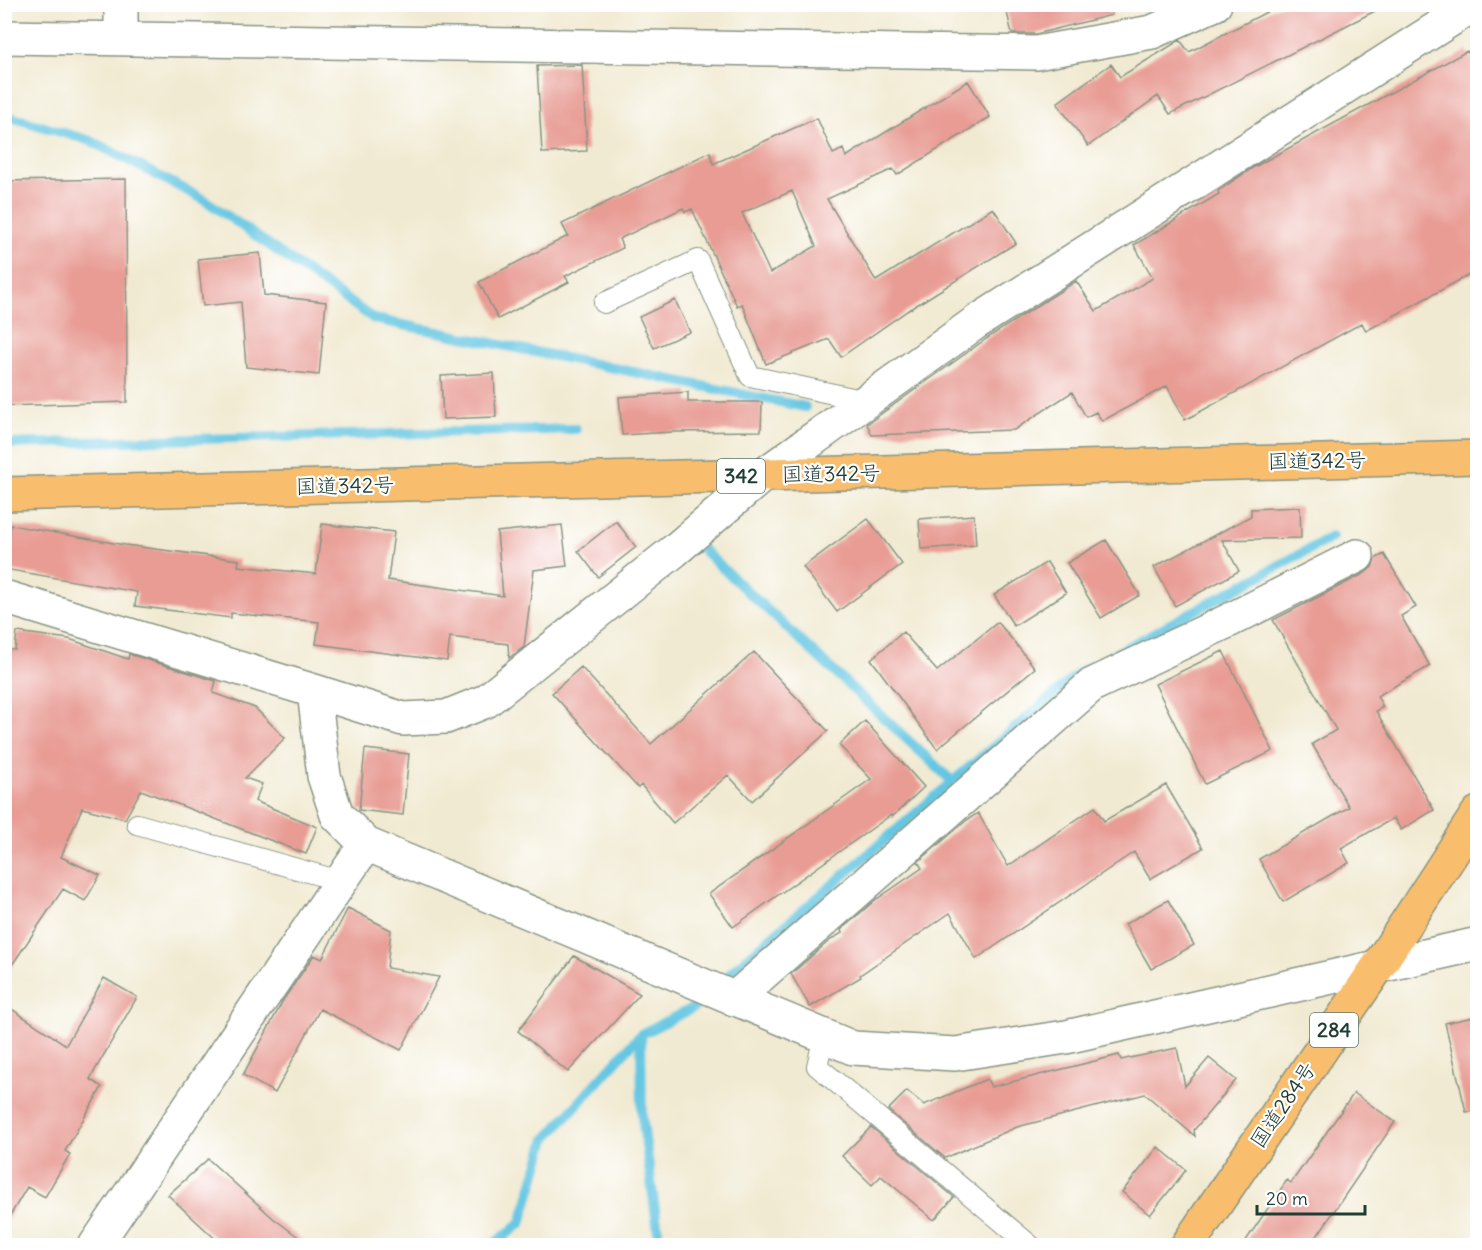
<svg xmlns="http://www.w3.org/2000/svg" width="1482" height="1250" font-family="Delius,'Klee One',sans-serif">
<rect width="100%" height="100%" fill="#fff"/>
<filter id="ink" filterUnits="userSpaceOnUse"><feTurbulence type="fractalNoise" baseFrequency=".0167" numOctaves="2"/><feDisplacementMap in="SourceGraphic" scale="12" xChannelSelector="R" yChannelSelector="G"/><feConvolveMatrix kernelMatrix="1 2 1 2 8 2 1 2 1" color-interpolation-filters="sRGB"/></filter>
<filter id="wash" filterUnits="userSpaceOnUse"><feTurbulence type="fractalNoise" baseFrequency=".008" numOctaves="4" result="noise"/><feDisplacementMap in="SourceGraphic" scale="24" xChannelSelector="R" yChannelSelector="G"/><feGaussianBlur stdDeviation="1.35" result="paint"/><feColorMatrix in="noise" values="0 0 0 0 0 0 0 0 0 0 0 0 0 0 0 0 0 1.4 0 .05"/><feComposite in="paint" operator="in"/></filter>
<g filter="url(#wash)">
<rect width="100%" height="100%" fill="#f1ead2"/>
<g fill="none" stroke-linecap="round" stroke-linejoin="round">
<path stroke="#64c6e2" stroke-width="10" d="M4 115 91 141 205 200 374 319 805 407
M4 444 576 429
M703 550 952 781
M730 973 1079 673 1332 537
M641 1034 642 1116 660 1246
M491 1246 521 1223 546 1139 641 1034 695 1007"/>
</g>
<g id="blocks">
<path fill="#e89c94" fill-rule="evenodd" d="M1005 4H1110L1112 15 1036 34H1012Z
M1282 4H1389L1170 114 1158 96 1088 146 1057 103 1111 64 1120 77 1180 40 1189 52Z
M1467 51 1478 69V270L1366 331 1362 323 1185 420 1167 386 1102 421 1096 412 1086 417 1072 392 1014 430 872 435 867 424 986 339 1076 281 1096 311 1153 278 1134 245 1219 194 1218 191 1254 167Z
M582 65 587 151 542 153 537 66Z
M968 81 990 117 897 175 893 169 827 199 876 281 993 208 1016 243 907 311 841 357 829 339 766 364 742 304 737 306 692 209 685 212 683 208 619 239 623 248 565 276 569 282 498 319 479 282 568 236 562 224 710 152 713 164 817 118 833 154 843 149 846 157ZM792 191 816 246 770 273 742 213Z
M126 179 127 402 4 406V181Z
M260 253 264 295 326 302 319 375 246 367 241 302 203 306 198 259Z
M675 300 690 332 654 348 639 317Z
M494 373 496 417 443 419 441 376Z
M688 392V402H762L761 431 672 432 622 435 619 397Z
M1300 507 1301 538 1222 540 1239 571 1175 606 1154 567 1251 516V509Z
M974 515 976 545 921 549 919 519Z
M868 519 902 564 837 612 803 567Z
M616 521 636 547 598 577 578 551Z
M322 524 394 532 388 580 503 596 497 532 562 525 567 566 534 570 524 647 509 658 508 644 450 637 447 661 316 644 319 622 231 613V618L135 606 137 592 4 569 11 525 125 545 239 560 238 566 316 574Z
M1106 540 1140 595 1101 618 1067 563Z
M1384 554 1416 607 1401 616 1430 666 1377 696 1383 707 1376 711 1434 810 1401 830 1394 818 1341 848 1349 863 1283 902 1259 859 1349 807 1312 744 1336 730 1273 620 1365 573 1372 567 1375 559Z
M1047 562 1066 593 1014 626 994 595Z
M998 622 1035 668 937 749 871 659 903 632 937 671Z
M17 632 69 639 128 659 129 654 216 681 213 693 255 708 285 738 245 778 262 784 255 801 317 827 306 854 141 790 125 819 82 808 61 857 100 875 85 901 63 889 4 977V649L15 650Z
M1223 651 1273 751 1205 784 1155 684Z
M754 652 828 731 752 801 728 775 673 823 641 785 638 788 552 693 581 667 651 744Z
M865 721 924 787 892 817 891 815 733 927 709 894 871 779 839 745Z
M365 749 409 754 403 815 359 810Z
M1166 785 1203 848 1150 879 1134 852 976 959 950 913 860 975 861 977 810 1007 791 974 829 941 842 933 841 930 874 901 922 868 918 862 967 820 978 813 1008 866 1095 807 1104 821Z
M1168 900 1194 945 1151 969 1125 924Z
M348 908 391 930 387 968 439 977 401 1050 320 1009 275 1093 243 1075 284 999 314 955 322 959Z
M574 956 640 994 568 1072 518 1031Z
M104 978 137 997 90 1079 102 1087 65 1151 70 1154 45 1197 27 1187 4 1226V1004L66 1045Z
M1478 1016V1111L1466 1112 1445 1023Z
M1177 1048 1185 1086 1209 1058 1236 1080 1194 1130 1195 1136 1145 1094 1017 1127 945 1158 888 1110 907 1091 924 1105 987 1079 991 1087 1119 1055 1121 1060Z
M1354 1093 1395 1122 1311 1245H1243L1287 1180 1291 1183Z
M871 1127 954 1197 934 1220 881 1176 872 1185 842 1156Z
M1158 1147 1186 1170 1150 1215 1122 1192Z
M208 1159 273 1218 309 1245H222L168 1195Z"/>
</g>
</g>
<g filter="url(#ink)">
<use href="#blocks" fill-opacity="0" stroke="#889483" stroke-width="1.5"/>
<g fill="none" stroke-linecap="round" stroke-linejoin="round">
<defs>
<path id="lane" d="M604 303 698 260 750 376 866 401
M137 824 340 881
M824 1036 817 1066 1031 1246"/>
<path id="street" d="M121 4V39
M4 37 1036 53 1152 32 1215 4
M4 597 314 691 324 776 337 815 366 844 853 1048 955 1054 1066 1037 1478 944
M314 691 403 719 446 717 486 701 674 551 762 476 975 323 1475 4
M734 999 1092 685 1232 619 1357 556
M95 1246 366 844"/>
<path id="highway" d="M4 494 1478 457
M1187 1246 1379 965 1478 813"/>
</defs>
<use href="#lane" stroke="#889483" stroke-width="22"/>
<use href="#street" stroke="#889483" stroke-width="36"/>
<use href="#highway" stroke="#889483" stroke-width="36"/>
<use href="#lane" stroke="#fff" stroke-width="20"/>
<use href="#street" stroke="#fff" stroke-width="33"/>
<use href="#highway" stroke="#f9be6d" stroke-width="33"/>
</g>
</g>
<g text-anchor="middle" stroke-width="4.5" stroke-linejoin="round" paint-order="stroke">
<g fill="#fff" stroke="#627771" stroke-width="1.5">
<rect x="717" y="459" width="48" height="34" rx="4.5"/>
<rect x="1310" y="1013" width="48" height="34" rx="4.5"/>
</g>
<g font-size="20" font-weight="bold" fill="#1f3d34">
<text x="741" y="483">342</text>
<text x="1334" y="1037">284</text>
</g>
<g font-size="21" fill="#1f3d34" stroke="#fff">
<text transform="translate(1317 461) rotate(-1)" y="7">国道342号</text>
<text transform="translate(831 474) rotate(-1)" y="7">国道342号</text>
<text transform="translate(345 486) rotate(-1)" y="7">国道342号</text>
<text transform="translate(1283 1105) rotate(-56)" y="7">国道284号</text>
</g>
</g>
<rect width="1482" height="1250" fill="none" stroke="#fff" stroke-width="24"/>
<path d="M1257 1205v9h108v-9" fill="none" stroke="#1f3d34" stroke-width="3"/>
<text x="1266" y="1205" font-size="18" fill="#1f3d34" stroke="#ffffff" stroke-width="4.5" paint-order="stroke">20 m</text>
</svg>
